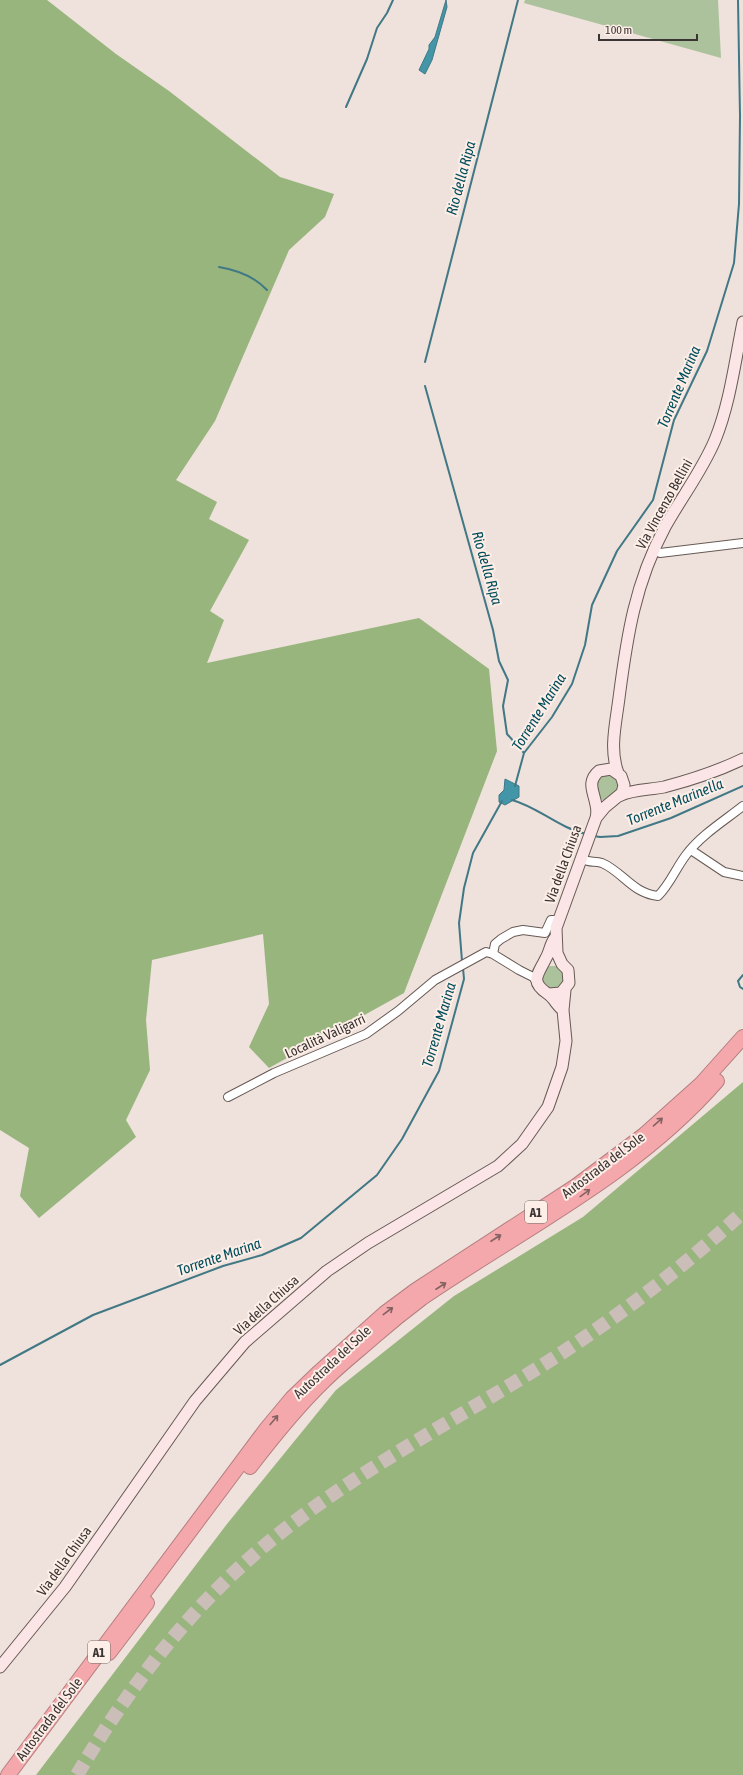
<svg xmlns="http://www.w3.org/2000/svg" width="743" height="1775" font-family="'Asap Condensed',sans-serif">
<rect width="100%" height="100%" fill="#efe1db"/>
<path fill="#acc29c" d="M525 0H718L721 58 524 3Z
M603 769 624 785 608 801 599 799 593 777Z
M551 966H555L563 970 565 983 555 991 543 987 541 974 547 967Z"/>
<path fill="#97b57d" d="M0 0H47L116 54 169 91 280 177 334 194 325 217 289 250 215 421 176 480 217 502 209 519 249 540 210 611 224 620 207 663 419 618 489 669 497 751 404 993 269 1068 249 1047 269 1004 263 934 152 960 146 1020 150 1070 126 1120 136 1137 39 1218 20 1196 29 1148 0 1130Z
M743 1082V1775H36L227 1524 336 1390 454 1296 583 1217Z"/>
<path fill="#4395a8" stroke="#407885" d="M446 0 447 7 432 60 425 74 419 70 429 49V45L435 37Z
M505 779 519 786V797L505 805 499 802V795L504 790Z"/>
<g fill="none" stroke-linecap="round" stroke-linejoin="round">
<path stroke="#407885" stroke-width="2" d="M346 107 367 59 377 28 387 13 393 0
M219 267C237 270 255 277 267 290
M425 362 518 0
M425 386 493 630 499 661 508 680 503 706 507 734 524 753
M515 786 524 753 552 717 572 684 585 645 592 605 617 551 653 500 674 420 707 351 734 263 739 204 740 116 738 0
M512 800C538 807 559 828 586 834
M594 836 600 837 618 836 671 818 743 786
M462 961 459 923 464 888 473 853 502 801
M743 975 738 981 740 987 743 989
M0 1365 93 1315 223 1266 262 1255 301 1238 377 1175 402 1139 439 1071 464 979 463 968"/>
<path stroke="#cbbeb9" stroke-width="14" stroke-dasharray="14 7" stroke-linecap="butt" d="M77 1775C125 1693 185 1614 257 1552 348 1474 457 1420 557 1356 623 1313 686 1265 743 1212"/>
<defs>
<path id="street" d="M654 550 660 553 743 543
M691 850 724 872 743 876
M581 858C590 864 594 860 602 863 623 872 632 893 658 896 670 884 676 868 686 855 701 835 724 821 743 806
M493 954 495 944 501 939 513 932 523 930 545 933 551 920H559
M228 1097 274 1073 366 1034 398 1011 435 980 486 952 493 954 519 970 533 977 537 982"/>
<path id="secondary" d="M618 773C609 749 616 723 619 698 627 636 635 583 665 527 681 498 702 471 715 440 730 403 735 361 743 322
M619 796C633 789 649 790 664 787 691 780 718 771 743 759
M555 938C550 944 550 952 546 958 538 975 529 981 548 994 554 998 557 1006 563 1010
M549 994 561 993 569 983 568 970 562 964 557 953 556 928 596 818 605 807 622 793 624 785 621 776 611 769 599 771C586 782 594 792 596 805 597 809 597 814 596 818
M0 1667 65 1587 195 1401 245 1342 327 1271 368 1243 498 1166 522 1144 548 1107 562 1067 566 1041 563 1010 565 990"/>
<path id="highway" d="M250 1467C273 1437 297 1407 324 1381 340 1365 358 1351 375 1336 390 1323 406 1310 422 1298 523 1229 636 1174 717 1081
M109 1653 147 1603
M8 1775 267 1428 292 1398 317 1374 385 1313 416 1290 576 1186 644 1135 701 1084 743 1037"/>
</defs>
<use href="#street" stroke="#665a55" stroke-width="10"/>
<use href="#secondary" stroke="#665a55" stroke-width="13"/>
<use href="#highway" stroke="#b47f81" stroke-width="16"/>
<use href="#street" stroke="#fff" stroke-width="8"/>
<use href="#secondary" stroke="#fce5e6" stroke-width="11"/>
<use href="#highway" stroke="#f5a8ab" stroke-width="14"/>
</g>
<defs><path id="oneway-shaft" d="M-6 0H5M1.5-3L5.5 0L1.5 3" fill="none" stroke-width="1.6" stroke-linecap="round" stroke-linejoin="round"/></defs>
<g stroke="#856262">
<use href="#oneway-shaft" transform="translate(658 1122) rotate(-41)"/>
<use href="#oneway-shaft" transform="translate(585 1193) rotate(-36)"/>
<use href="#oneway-shaft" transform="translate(496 1238) rotate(-33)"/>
<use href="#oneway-shaft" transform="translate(441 1286) rotate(-33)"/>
<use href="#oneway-shaft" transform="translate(388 1311) rotate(-37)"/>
<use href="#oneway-shaft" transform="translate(274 1420) rotate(-50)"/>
</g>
<g text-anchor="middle" stroke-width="4" stroke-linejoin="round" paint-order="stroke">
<g fill="#fdeee8" stroke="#746c69" stroke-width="1">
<rect x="525" y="1201" width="22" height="22" rx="3"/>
<rect x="88" y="1641" width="22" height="22" rx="3"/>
</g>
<g font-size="13" font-weight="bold" fill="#3a3432">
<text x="536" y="1217">A1</text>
<text x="99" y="1657">A1</text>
</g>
<g font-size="14" fill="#3a3432" stroke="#fdeee8">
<text transform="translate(664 504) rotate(-61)" y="5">Via Vincenzo Bellini</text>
<text transform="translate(563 864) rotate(-70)" y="5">Via della Chiusa</text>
<text transform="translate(325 1036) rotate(-25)" y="5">Località Valigarri</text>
<text transform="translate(603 1165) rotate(-37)" y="5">Autostrada del Sole</text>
<text transform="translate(266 1305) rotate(-42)" y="5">Via della Chiusa</text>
<text transform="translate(332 1362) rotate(-43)" y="5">Autostrada del Sole</text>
<text transform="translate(64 1561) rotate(-54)" y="5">Via della Chiusa</text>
<text transform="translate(49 1719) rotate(-53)" y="5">Autostrada del Sole</text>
</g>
<g font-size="15" font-style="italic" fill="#004d5b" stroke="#fdeee8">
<text transform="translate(461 178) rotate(-75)" y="5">Rio della Ripa</text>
<text transform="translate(679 387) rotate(-67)" y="5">Torrente Marina</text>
<text transform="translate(487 568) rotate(74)" y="5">Rio della Ripa</text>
<text transform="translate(539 712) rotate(-58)" y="5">Torrente Marina</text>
<text transform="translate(675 802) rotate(-22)" y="5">Torrente Marinella</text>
<text transform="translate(439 1025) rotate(-74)" y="5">Torrente Marina</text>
<text transform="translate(219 1257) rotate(-19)" y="5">Torrente Marina</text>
</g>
</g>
<path d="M599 34v6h98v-6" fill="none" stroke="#3a3432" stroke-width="2"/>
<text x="605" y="34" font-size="12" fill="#3a3432" stroke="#fdeee8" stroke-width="3" paint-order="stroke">100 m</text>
</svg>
